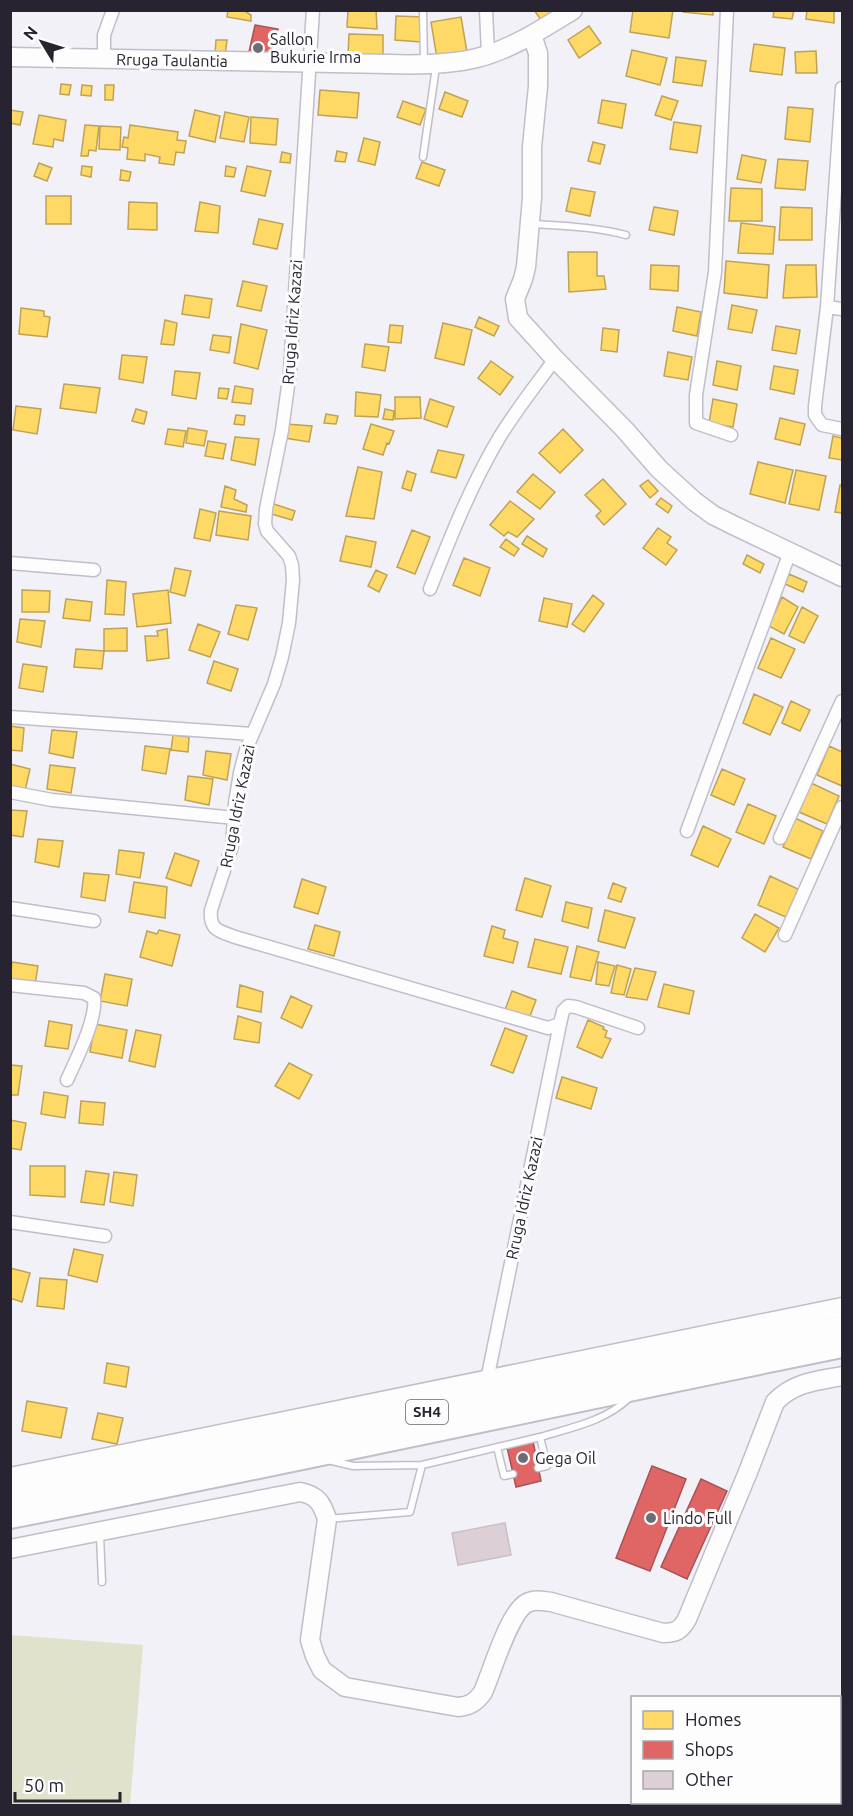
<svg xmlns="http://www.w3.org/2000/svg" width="853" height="1816" font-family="Ubuntu,sans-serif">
<rect width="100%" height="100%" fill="#f2f1f8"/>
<path fill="#e0e2cb" d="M11 1635 143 1645 130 1805H11Z"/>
<path fill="#ffd966" stroke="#bea256" stroke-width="1.5" d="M228 10H243L251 15V21L227 17Z
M348 10H376L377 29 347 27Z
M534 10H558L541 20Z
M633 10H673L669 38 630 32Z
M683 10H713V15L683 12Z
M774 10H794L792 19 773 17Z
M807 10H834V23L806 19Z
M396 16 423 17 421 42 395 40Z
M461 17 467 52 437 58 431 22Z
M589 26 601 43 579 58 568 40Z
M349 34 383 35V57L348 55Z
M216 40H227L225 55 215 54Z
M754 44 785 48 782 75 750 71Z
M632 50 667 58 660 85 626 76Z
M816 51 817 73H796L795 52Z
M676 57 706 61 702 86 673 82Z
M61 84 71 85 69 95 60 94Z
M82 85 92 86 91 96 81 95Z
M105 85H114L113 100H105Z
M320 90 359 93 357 118 318 115Z
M445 92 468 101 462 117 439 109Z
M662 96 678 101 671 120 655 115Z
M602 100 626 104 622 128 598 123Z
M403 101 426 109 420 125 397 117Z
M788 107 813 109 810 142 785 139Z
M10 110 23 112 20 125 10 123Z
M195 110 220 116 215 142 189 136Z
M225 112 249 117 244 142 220 138Z
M39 115 66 120 63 141 54 139 53 147 33 144Z
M251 117 278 119 276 145 250 143Z
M674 122 701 126 697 153 670 149Z
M85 125 99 126 96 151 89 150 88 156H81Z
M130 125 178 132 177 140 186 141 184 153 176 152 174 165 159 163 160 157 145 154V161L127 159 128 148 122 147 124 137 128 138Z
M100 126 121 127 120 150 99 149Z
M364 138 380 142 375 165 358 161Z
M593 142 605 145 600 164 588 161Z
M337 151 347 153 345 162 335 161Z
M282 152 291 154 290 163 280 162Z
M742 155 766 160 761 183 737 179Z
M778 159 808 161 805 190 775 188Z
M422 162 445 170 439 186 416 178Z
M39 163 52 168 47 181 34 176Z
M82 166 92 167 91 177 81 175Z
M226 166 236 168 234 177 225 176Z
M247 166 271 171 265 196 241 191Z
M121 170 131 172 129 181 120 180Z
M571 188 595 192 590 216 566 211Z
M731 188 762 189V221H729Z
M46 196H71V224H46Z
M129 202 157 203V230L128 229Z
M200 202 220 206 218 233 195 231Z
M654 207 678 211 674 235 649 230Z
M781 207 812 208V240H779Z
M259 219 283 224 277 249 253 244Z
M741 223 775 227 773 254 738 253Z
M568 252H597V276H604L606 289 569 292Z
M726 261 769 265 767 298 724 293Z
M651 265 679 266 678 291 650 289Z
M786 265H816L817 297 783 298Z
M243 281 267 286 261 311 237 306Z
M185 295 212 299 209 318 182 314Z
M732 305 757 310 752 333 728 329Z
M677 307 701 312 697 336 673 331Z
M21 308 44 311V316L50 317 47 337 19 334Z
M479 317 499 326 494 336 475 327Z
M165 320 177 323 174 345 161 344Z
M443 323 472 330 464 365 435 358Z
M241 324 267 330 258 369 234 363Z
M390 325 403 326 401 343 388 342Z
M776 326 800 330 796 354 772 350Z
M603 328 619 330 617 352 601 350Z
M213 335 231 337 229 353 210 350Z
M365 344 389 347 385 371 362 367Z
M668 352 692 357 688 380 664 376Z
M122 355 147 357 143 383 119 379Z
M491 361 513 377 500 395 478 378Z
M717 361 741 366 737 390 713 385Z
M774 366 798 370 794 394 770 389Z
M175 371 200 373 196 399 172 395Z
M64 384 100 388 96 413 60 408Z
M235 386 253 389 251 404 232 402Z
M219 388 229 389 227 399 218 398Z
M356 392 381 395 378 417 355 416Z
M395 397H420L421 418 395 419Z
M430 399 454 407 447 427 424 419Z
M713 399 737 404 733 427 709 423Z
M16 406 41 409 37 434 13 430Z
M136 409 147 412 144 424 132 421Z
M385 409 394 411 393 420 383 419Z
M326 414 338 416 336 424 324 423Z
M236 415 245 416 244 425 234 424Z
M780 418 805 424 800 445 775 439Z
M286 424 312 426 309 442 285 438Z
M371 424 394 431 389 444 387 443 383 455 363 449Z
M188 428 207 431 204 446 186 443Z
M168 429 186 431 183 447 165 444Z
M563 429 583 450 560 473 539 453Z
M833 436 842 438V460L829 458Z
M235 437 259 439 255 465 231 460Z
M208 441 226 444 223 459 205 456Z
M438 450 464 455 456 478 431 472Z
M758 462 793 470 785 503 750 494Z
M358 467 382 472 374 519 346 516Z
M796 470 826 476 819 510 789 504Z
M407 471 416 474 411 491 402 488Z
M533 474 555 492 540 509 517 492Z
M603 479 626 504 604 525 596 516 601 511 585 495Z
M648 480 658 491 650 498 640 486Z
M840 485H842V513L835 512Z
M225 486 236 490 234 499 247 505 246 512 221 507Z
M661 498 672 506 668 513 656 504Z
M510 501 534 519 517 537 508 532 504 536 490 525Z
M271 503 295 511 292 520 268 513Z
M200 509 216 513 210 541 194 538Z
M219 511 251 516 248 540 216 535Z
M658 528 671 537 667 543 677 550 666 565 643 548Z
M412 530 430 537 415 574 397 567Z
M346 536 376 542 371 567 340 561Z
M527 536 547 549 543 557 522 544Z
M506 539 519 549 514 556 500 547Z
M747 555 764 564 760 573 743 564Z
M464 558 490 568 480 596 453 585Z
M175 568 191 571 185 596 170 592Z
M376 570 387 575 379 592 368 586Z
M789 574 807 582 803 592 785 584Z
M107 580 126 582 124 615 105 614Z
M22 590 50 591 49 612H22Z
M168 590 171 623 137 627 133 594Z
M593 595 604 604 584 632 572 624Z
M782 597 798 607 784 634 769 626Z
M544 598 572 604 567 627 539 621Z
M66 599 92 602 90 621 63 618Z
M236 605 257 608 248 640 228 634Z
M802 607 818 616 804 643 789 636Z
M20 619 45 621 41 647 17 642Z
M198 624 220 632 210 657 189 650Z
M127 628V651H104V629Z
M167 629 169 658 147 661 145 636H158L157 631Z
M771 638 795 649 781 678 758 668Z
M76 649 104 651 102 669 74 667Z
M214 661 238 669 231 691 207 683Z
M23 664 47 667 43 692 19 688Z
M754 694 783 707 770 735 743 723Z
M791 701 810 710 800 731 782 723Z
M10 726 24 728 22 751 10 750Z
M52 730 77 732 73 758 49 753Z
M173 735 189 737 188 752 171 750Z
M145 746 170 749 166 774 142 770Z
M829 746 842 752V786L817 775Z
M206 751 231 754 227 780 203 775Z
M10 764 30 769 25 791 10 787Z
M50 765 75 768 71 793 47 789Z
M722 769 745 779 734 805 711 795Z
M188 776 213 779 209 805 185 800Z
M811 783 839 796 827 824 799 812Z
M748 804 776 816 764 844 736 832Z
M10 810 27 811 23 837 10 835Z
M795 818 823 831 811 859 783 847Z
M703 826 731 839 718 867 691 855Z
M38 839 63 841 59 867 35 862Z
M119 850 144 853 140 878 116 874Z
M175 853 199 861 191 886 166 878Z
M84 873 109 875 105 901 81 897Z
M770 876 798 889 786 917 758 905Z
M525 878 551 886 542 917 516 910Z
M302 879 326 887 318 914 294 907Z
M134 882 167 887 165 918 129 912Z
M613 883 626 888 621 902 608 898Z
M566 902 592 908 588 928 562 921Z
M605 910 635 918 625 948 598 941Z
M755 914 779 928 765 952 742 938Z
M315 925 340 932 334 956 308 949Z
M492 926 505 930 503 938 518 942 513 963 484 956Z
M159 930 180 935 172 966 140 957 147 931 157 934Z
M535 939 568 947 561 974 528 967Z
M577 946 599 952 591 981 570 977Z
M12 962 38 966 35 985 10 982Z
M598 962 615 966 609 986 596 984Z
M617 965 631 969 624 995 611 993Z
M635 968 656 972 647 1000 626 997Z
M105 974 132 979 127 1006 100 1001Z
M664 984 694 991 689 1014 658 1007Z
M240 985 263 992 261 1012 237 1007Z
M512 991 536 1000 529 1019 505 1010Z
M291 996 312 1006 302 1028 281 1018Z
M238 1016 261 1023 259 1043 234 1039Z
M588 1020 604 1027 603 1029 607 1031 605 1037 611 1039 602 1058 577 1047Z
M49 1021 72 1025 68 1049 45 1046Z
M95 1024 127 1030 122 1058 90 1052Z
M505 1028 527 1036 513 1073 491 1065Z
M136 1030 161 1035 155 1067 129 1061Z
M289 1063 312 1075 299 1099 275 1086Z
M10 1065 22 1066 18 1095H10Z
M562 1077 597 1088 591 1109 556 1098Z
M44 1092 68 1096 65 1118 41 1114Z
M81 1101 105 1103 103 1125 79 1123Z
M10 1120 26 1123 21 1150 10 1148Z
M30 1166H65V1197L30 1195Z
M86 1171 109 1174 104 1205 81 1202Z
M114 1172 137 1175 133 1206 110 1202Z
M74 1249 103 1255 97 1282 68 1275Z
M10 1268 30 1273 22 1302 10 1298Z
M40 1278 67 1280 64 1309 37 1306Z
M107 1363 129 1367 126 1387 104 1383Z
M27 1401 67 1408 61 1438 22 1431Z
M98 1413 123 1418 117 1444 92 1439Z"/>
<path fill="#e06666" stroke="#a85256" stroke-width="1.5" d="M255 25 278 29 273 56 249 52Z
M533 1441 541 1481 516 1487 507 1447Z
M652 1466 686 1479 650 1571 616 1558Z
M701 1479 727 1491 687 1579 661 1567Z"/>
<path fill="#ddcfd6" stroke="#c7c0c5" stroke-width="1.5" d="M505 1523 511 1555 458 1565 452 1533Z"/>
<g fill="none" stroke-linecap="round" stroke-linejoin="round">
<defs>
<path id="lane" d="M423 10 424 64
M423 157 436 67
M533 224C564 226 596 227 626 235
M540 1437C570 1428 606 1421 629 1398
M497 1447 504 1476 513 1474
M328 1460 353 1466 422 1465
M327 1519 410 1512 422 1465 540 1437 547 1466 538 1468
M100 1535 102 1582"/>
<path id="street" d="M313 10 290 371 282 430 266 509 265 524 267 531 289 556 292 565 293 580 289 623 282 657 274 684 246 750 240 773 235 803 232 846 211 910C209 930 219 931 235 937L548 1028 560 1024 487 1380
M486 10 488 54
M727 10 715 272 696 395V423L731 435
M104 59V35L113 10
M842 88 827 307 815 406V415L822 425 842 429
M827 307 842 309
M10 563 94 570
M430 589C450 538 471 485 499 438 516 410 536 385 555 359
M10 717 252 734
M10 792 52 800 235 818
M687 831 790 552
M780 838 842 701
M10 908 94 921
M785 935 842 807
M10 985 84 993 94 998C97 1019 76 1060 67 1080
M560 1024 563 1011 568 1006 576 1007 638 1028
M10 1222 105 1236"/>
<path id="secondary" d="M532 35 538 53V86L532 147V198L526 267 523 279 515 299 518 318 555 359 625 430 659 469 694 501 713 515 733 525 842 577
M10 57 388 64C417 65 448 65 477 58 512 49 542 29 573 10
M10 1477 842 1307
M10 1549 300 1492C317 1495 322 1503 327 1519L310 1640 315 1656 322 1670 345 1687 458 1707C470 1706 476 1702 483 1692 492 1672 509 1612 527 1603 535 1599 543 1601 551 1602L663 1633C676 1633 681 1630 687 1619L748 1472 775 1402C794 1382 817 1381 842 1376"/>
<path id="highway" d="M10 1495 842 1327
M10 1517C288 1463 565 1402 842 1346"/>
</defs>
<use href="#lane" stroke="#c0bec8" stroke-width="9"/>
<use href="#street" stroke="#c0bec8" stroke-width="15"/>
<use href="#secondary" stroke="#c0bec8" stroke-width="21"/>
<use href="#highway" stroke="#c0bec8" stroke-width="26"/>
<path stroke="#dcdcde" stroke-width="2" stroke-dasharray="1.5 4.5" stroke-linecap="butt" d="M10 1768 121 1779
M52 1806 70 1649"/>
<use href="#lane" stroke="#fdfdfe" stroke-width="6"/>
<use href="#street" stroke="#fdfdfe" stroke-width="12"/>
<use href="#secondary" stroke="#fdfdfe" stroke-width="18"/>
<use href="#highway" stroke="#fdfdfe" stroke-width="22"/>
</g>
<g fill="#6e6b76" stroke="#fdfdfd" stroke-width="2">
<circle cx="258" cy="48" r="6"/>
<circle cx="523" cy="1458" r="6"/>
<circle cx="651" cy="1518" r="6"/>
</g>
<g text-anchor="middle" stroke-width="6" stroke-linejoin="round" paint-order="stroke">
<rect fill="#fdfdfd" stroke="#67646e" stroke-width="1.5" x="406" y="1400" width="42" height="24" rx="4.5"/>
<g font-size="15" font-weight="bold" fill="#272330">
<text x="427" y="1417">SH4</text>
</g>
<g font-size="16" fill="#272330" stroke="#fdfdfd" text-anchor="start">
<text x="270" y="45">Sallon<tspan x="270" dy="18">Bukurie Irma</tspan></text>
<text x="535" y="1464">Gega Oil</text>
<text x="663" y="1524">Lindo Full</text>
</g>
<g font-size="16" fill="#272330" stroke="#fdfdfd">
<text transform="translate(172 60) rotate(1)" y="6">Rruga Taulantia</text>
<text transform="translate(292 322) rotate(-86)" y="6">Rruga Idriz Kazazi</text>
<text transform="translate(237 806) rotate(-79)" y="6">Rruga Idriz Kazazi</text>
<text transform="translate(524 1198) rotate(-78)" y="6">Rruga Idriz Kazazi</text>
</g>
</g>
<rect width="853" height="1816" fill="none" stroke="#272330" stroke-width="24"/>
<rect x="631" y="1696" width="210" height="108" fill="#fdfdfd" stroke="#a7a6ab" stroke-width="1.5"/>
<rect x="643" y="1711" width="30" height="18" fill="#ffd966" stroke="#a7a6ab" stroke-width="1.5"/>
<text x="685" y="1726" font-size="18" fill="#272330">Homes</text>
<rect x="643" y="1741" width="30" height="18" fill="#e06666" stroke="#a7a6ab" stroke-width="1.5"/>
<text x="685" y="1756" font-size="18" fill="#272330">Shops</text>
<rect x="643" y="1771" width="30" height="18" fill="#ddcfd6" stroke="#a7a6ab" stroke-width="1.5"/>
<text x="685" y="1786" font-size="18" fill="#272330">Other</text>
<g transform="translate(42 42) rotate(308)" stroke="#fdfdfd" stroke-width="4.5" paint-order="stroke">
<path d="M0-4.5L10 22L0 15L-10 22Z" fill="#272330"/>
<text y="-9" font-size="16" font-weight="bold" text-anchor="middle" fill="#272330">N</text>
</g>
<path d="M15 1792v9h105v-9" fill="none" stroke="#272330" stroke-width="3"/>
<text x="24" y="1792" font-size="18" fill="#272330" stroke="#fdfdfd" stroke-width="4.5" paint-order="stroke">50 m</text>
</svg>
